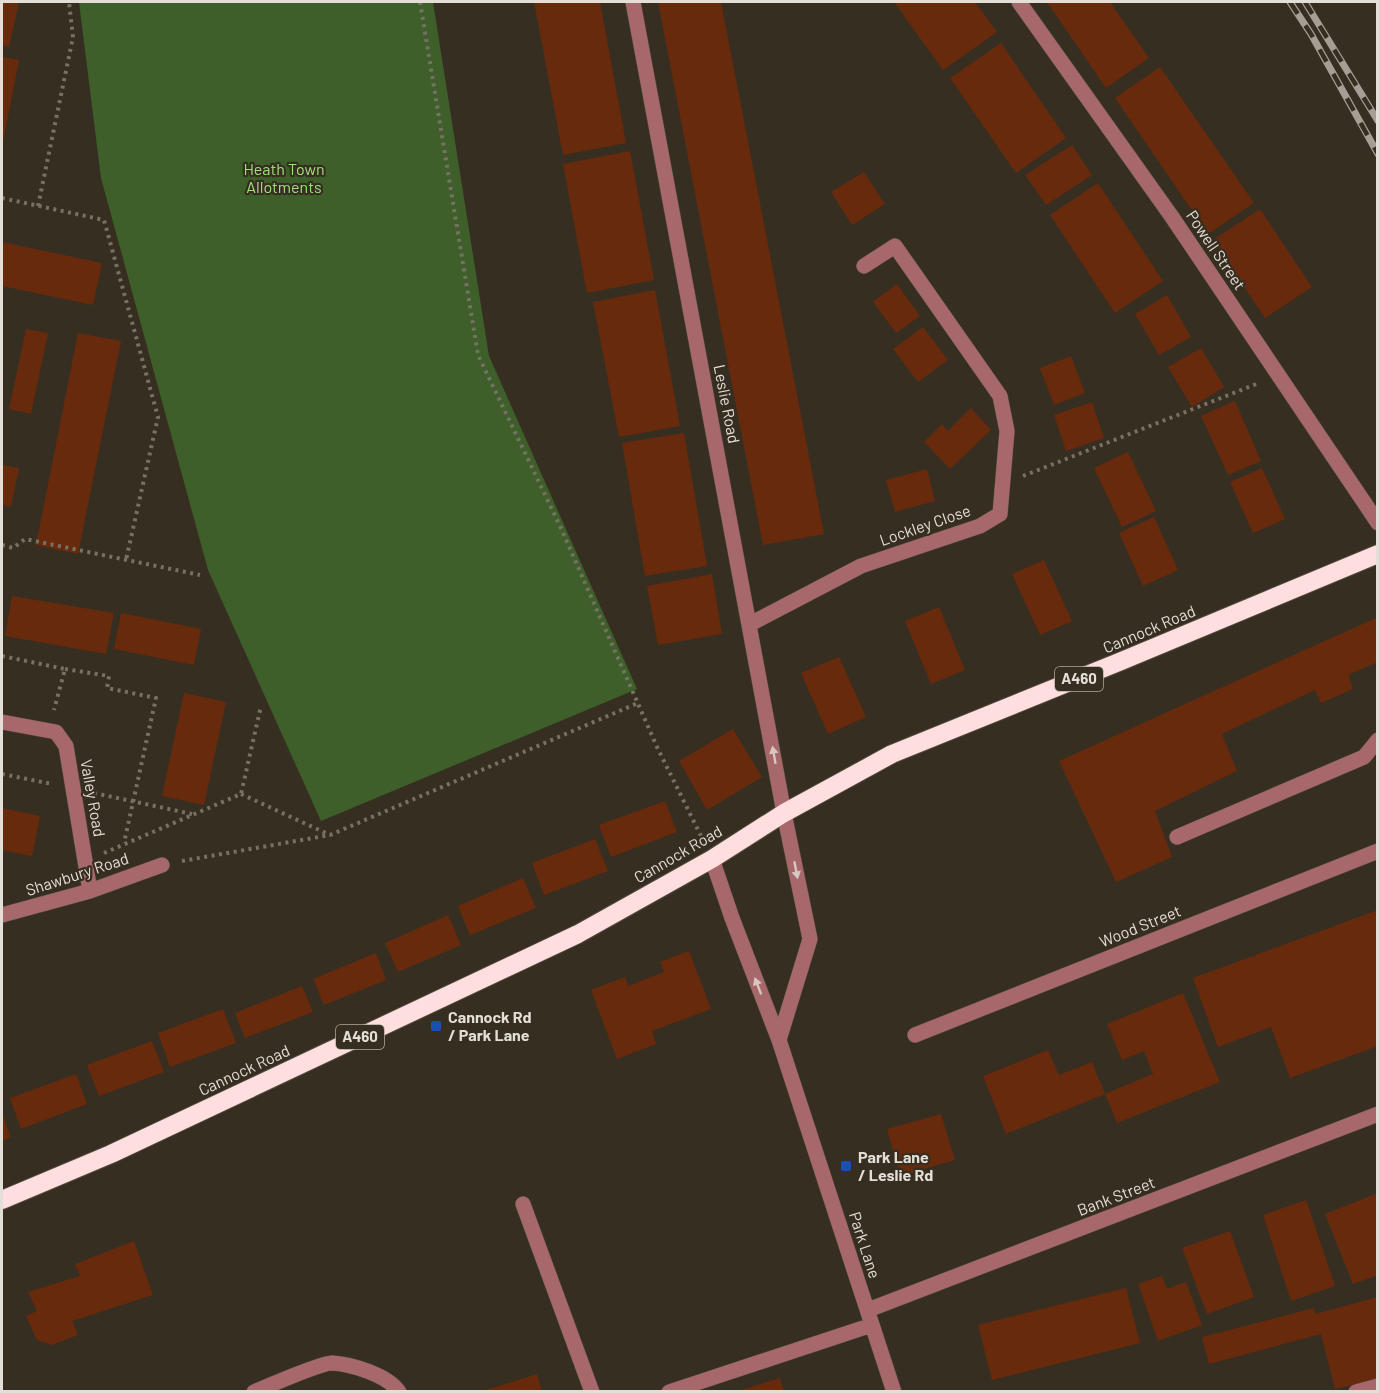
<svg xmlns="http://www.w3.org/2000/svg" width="1379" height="1393" font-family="Barlow,sans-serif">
<rect width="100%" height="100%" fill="#362e21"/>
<path fill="#3e5f2a" d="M79 2H433L489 356 637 689 321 821 208 570 101 178Z"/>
<path fill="#682a0d" d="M2 2H19L9 47 2 45Z
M534 2H600L626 143 563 155Z
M658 2H721L824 534 763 545Z
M894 2H975L997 32 943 70Z
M1047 2H1110L1149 58 1106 88Z
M1001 43 1066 138 1016 173 950 78Z
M2 57 19 60 3 142H2Z
M1160 67 1254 203 1208 234 1115 98Z
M1072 145 1092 175 1046 205 1025 175Z
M630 151 654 280 587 293 563 164Z
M864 172 885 204 852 225 831 192Z
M1098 183 1163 281 1115 313 1050 215Z
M1260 209 1312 287 1265 318 1213 240Z
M2 242 102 263 93 305 2 286Z
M897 284 920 316 896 333 873 302Z
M655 290 680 426 619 437 593 302Z
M1167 295 1191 337 1159 355 1135 314Z
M923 327 948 360 918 382 893 349Z
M26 329 48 333 31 414 9 409Z
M78 333 121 341 78 554 36 545Z
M1201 348 1224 387 1192 407 1168 367Z
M1071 356 1085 393 1054 405 1040 368Z
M1235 401 1261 461 1228 475 1201 416Z
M1092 402 1104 438 1066 451 1054 415Z
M971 408 991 430 950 469 924 442 942 424 948 431Z
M684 433 707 566 645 576 622 443Z
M1128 452 1156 511 1122 527 1094 468Z
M2 465 19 468 11 507 2 505Z
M1262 468 1285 519 1253 533 1230 482Z
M927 469 935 501 895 512 886 480Z
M1154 517 1178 570 1143 586 1119 533Z
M1044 560 1072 621 1040 635 1012 574Z
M712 574 722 634 658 645 647 586Z
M12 596 114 613 106 654 5 636Z
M939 607 965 670 931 684 905 621Z
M121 613 201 629 194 665 114 649Z
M1378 617V662L1348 675 1353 689 1321 703 1315 690 1222 734 1237 771 1155 811 1172 857 1116 882 1059 761Z
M839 657 866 717 828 734 801 673Z
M184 693 226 702 204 805 162 796Z
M733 729 762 777 707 810 679 761Z
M665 801 677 832 611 857 599 825Z
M2 808 40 816 32 856 2 850Z
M595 839 608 871 544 895 532 863Z
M523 878 536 908 470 935 458 906Z
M1378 910V1046L1290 1078 1271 1027 1218 1047 1193 978Z
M448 915 461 945 398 972 385 943Z
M689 951 711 1009 652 1031 656 1044 617 1059 591 990 625 977 628 986 664 972 660 962Z
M376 953 386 980 324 1005 313 979Z
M302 986 313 1012 245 1038 235 1013Z
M1183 993 1220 1082 1117 1123 1105 1094 1153 1074 1144 1051 1122 1060 1107 1024Z
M223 1009 236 1043 170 1067 158 1033Z
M152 1041 164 1072 99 1096 87 1065Z
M1048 1050 1059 1075 1092 1062 1105 1094 1006 1134 983 1076Z
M76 1074 87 1104 21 1129 10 1098Z
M2 1114 11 1137 2 1141Z
M941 1114 955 1160 900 1176 887 1129Z
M1378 1193V1275L1353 1284 1325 1214Z
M1306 1200 1335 1286 1291 1301 1263 1215Z
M1230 1231 1254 1297 1207 1314 1182 1248Z
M134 1241 153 1295 72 1321 78 1335 52 1345 37 1340 26 1316 37 1311 28 1292 80 1276 75 1264Z
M1162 1276 1167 1289 1186 1282 1202 1325 1158 1341 1138 1284Z
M1126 1288 1140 1343 992 1380 978 1325Z
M1378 1297V1379L1335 1389 1321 1334 1209 1364 1202 1337 1314 1308 1315 1314Z
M537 1374 542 1392H483V1391Z
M780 1378 784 1392H738V1391Z"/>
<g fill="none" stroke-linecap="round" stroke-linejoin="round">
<defs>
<path id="minor" d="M633 2 784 813 810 939 779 1040
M1019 2 1172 217 1378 523
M750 624 861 566 980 526 1000 514 1007 431 1000 396 895 246 864 266
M2 722 56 732 66 746 90 891
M1177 837 1364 757 1378 740
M712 859 732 918 779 1040 894 1392
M2 915 90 891 162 865
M915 1035 1378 851
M523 1204 592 1392
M868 1310 1378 1114
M254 1392C268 1386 321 1363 332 1363 351 1364 388 1375 399 1392
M669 1392 872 1325
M1356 1392 1378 1386"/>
<path id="highway" d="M2 1200 111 1154 578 934 712 859 784 813 892 754 1119 662 1378 554"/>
</defs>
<use href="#minor" stroke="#524a3e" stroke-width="16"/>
<use href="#highway" stroke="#524a3e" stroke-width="20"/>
<path stroke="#777165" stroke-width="4" stroke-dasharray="3 4.5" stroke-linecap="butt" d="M420 2 478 355 560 526 657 747 703 840
M2 198 104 220 158 417 126 560
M38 206 73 37 69 2
M1023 476 1259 383
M2 545 13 548 25 539 200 575
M2 656 65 669 54 710
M65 669 109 676 107 688 156 698 124 843
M2 774 52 784
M94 793 192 814
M241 794 330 835
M104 853 241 794 261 706
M182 861 330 835 638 703"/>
<use href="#minor" stroke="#a7686c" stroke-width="15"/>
<use href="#highway" stroke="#ffdedf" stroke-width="18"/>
<defs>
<path id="rail" d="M1290 2 1311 34 1378 154
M1305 2 1378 121"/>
</defs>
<use href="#rail" stroke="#a49e94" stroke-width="7"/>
<use href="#rail" stroke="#362e21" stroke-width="4.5" stroke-dasharray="14" stroke-linecap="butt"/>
</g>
<defs><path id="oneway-solid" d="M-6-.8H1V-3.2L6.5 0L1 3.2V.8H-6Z" transform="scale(1.5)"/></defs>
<g fill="#d7c6c1">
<use href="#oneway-solid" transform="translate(774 755) rotate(-100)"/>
<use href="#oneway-solid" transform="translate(796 870) rotate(79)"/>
<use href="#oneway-solid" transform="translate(758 986) rotate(-111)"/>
</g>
<g fill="#1a4fb4" stroke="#362e21" stroke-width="2">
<rect x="430" y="1020" width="12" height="12" rx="3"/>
<rect x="840" y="1160" width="12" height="12" rx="3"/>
</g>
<g text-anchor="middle" stroke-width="4.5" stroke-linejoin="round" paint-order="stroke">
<g fill="#362e21" stroke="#afa9a0" stroke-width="1.5">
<rect x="1055" y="667" width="48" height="24" rx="4.5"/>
<rect x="336" y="1025" width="48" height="24" rx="4.5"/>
</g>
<g font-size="15" font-weight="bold" fill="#e3ded6">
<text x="1079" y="684">A460</text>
<text x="360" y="1042">A460</text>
</g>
<g font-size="16" fill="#9fe179" stroke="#362e21">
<text x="284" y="175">Heath Town<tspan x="284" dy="18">Allotments</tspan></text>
</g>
<g font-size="16" fill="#e3ded6" stroke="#362e21">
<text transform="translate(1216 250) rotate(56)" y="6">Powell Street</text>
<text transform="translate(727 404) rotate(79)" y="6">Leslie Road</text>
<text transform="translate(925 525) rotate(-19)" y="6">Lockley Close</text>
<text transform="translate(1149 629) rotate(-23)" y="6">Cannock Road</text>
<text transform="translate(93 798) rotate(80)" y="6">Valley Road</text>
<text transform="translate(678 854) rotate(-30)" y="6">Cannock Road</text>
<text transform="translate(77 874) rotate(-18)" y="6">Shawbury Road</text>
<text transform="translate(1140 926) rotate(-22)" y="6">Wood Street</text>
<text transform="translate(244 1070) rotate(-25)" y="6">Cannock Road</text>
<text transform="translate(1116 1196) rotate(-21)" y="6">Bank Street</text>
<text transform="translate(865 1245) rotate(72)" y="6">Park Lane</text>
</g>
<g font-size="16" font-weight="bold" fill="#e3ded6" stroke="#362e21" text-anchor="start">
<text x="448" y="1023">Cannock Rd<tspan x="448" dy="18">/ Park Lane</tspan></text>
<text x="858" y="1163">Park Lane<tspan x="858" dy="18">/ Leslie Rd</tspan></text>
</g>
</g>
<rect width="1379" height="1393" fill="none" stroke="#e3ded6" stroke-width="6"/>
</svg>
